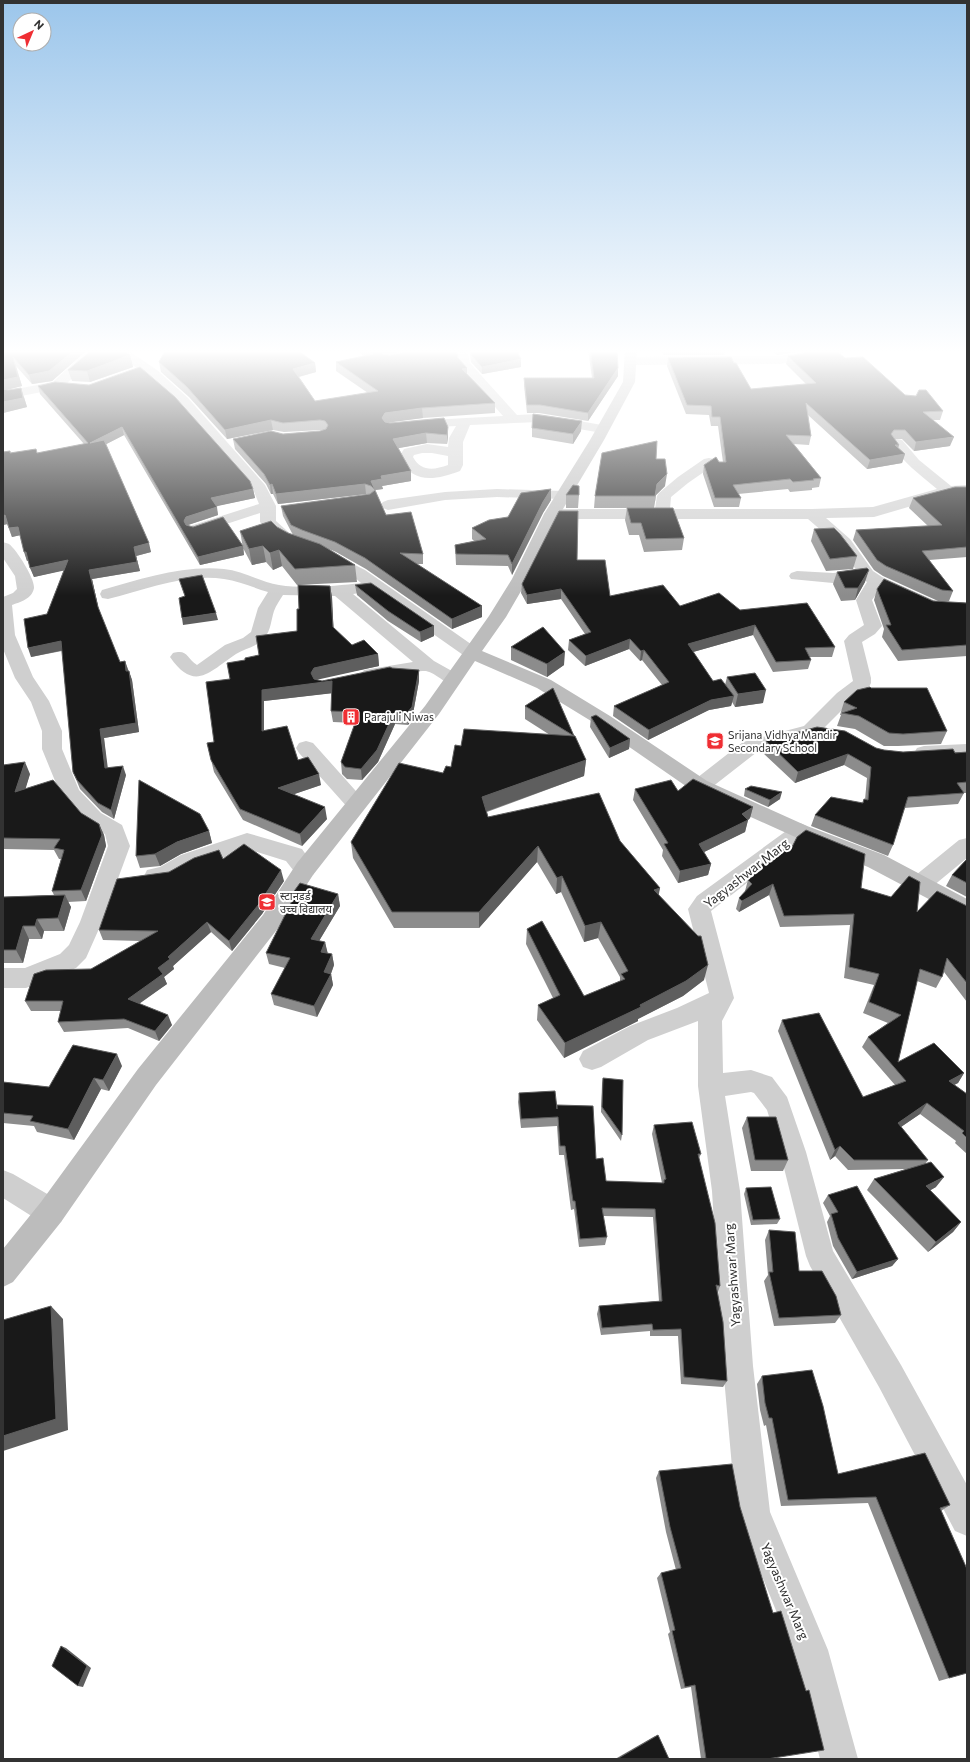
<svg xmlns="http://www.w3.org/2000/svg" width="970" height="1762" font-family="Commissioner,'Noto Sans Devanagari',sans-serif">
<rect width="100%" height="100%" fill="#fff"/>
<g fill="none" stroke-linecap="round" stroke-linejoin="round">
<path fill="#cfcfcf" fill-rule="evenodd" d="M92 349H106L88 363 62 388 11 398 6 397 4 394 6 391 53 382 80 357Z
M112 349H126L157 370 188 398 265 485 276 506V521L296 539 298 542 296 545C282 549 272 534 263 525L260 522V513L202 532 196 534 190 532 188 529 190 526 259 504 253 489 178 404 147 376Z
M455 349H467L470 363 517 415 539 414 602 425 607 426 609 429 607 432 602 433 539 422 470 425 463 442V465L460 471C435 480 413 485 399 457L404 449 427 444 448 447 449 438 456 426 417 428 412 427 410 424 412 421 503 416 460 367ZM422 453H432L448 456V465C434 470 421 472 413 457L414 455Z
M822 349H848L846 352 842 353 780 364 630 365 626 364 624 361 626 358 630 357 780 356Z
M897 439 902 440 919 460 951 486 967 485V493L949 495 874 517 826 518 850 539 873 571 882 577 938 602 967 603V613L929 611 880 589 872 600 882 626 875 634 862 642 871 678V683L869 687 851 701 818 734 757 752 707 791 700 793 693 791 690 786 693 781 743 742 804 726 837 693 853 681 844 641 849 635 864 625 856 600 867 582 864 580 833 583 791 579 789 576 791 573 797 571 833 573 857 571 838 545 808 519H552L547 517 544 514 547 511 552 509H655L657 496 659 493 678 477 704 459 709 458 714 459 716 462 714 465 688 483 671 497 670 509H812L873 507 937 489C920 475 903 462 890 443L892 440Z
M497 489 563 491 568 492 570 495 568 498 563 499 497 497 445 500 388 510 383 508 380 505 383 502 388 500 445 492Z
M3 542C4 543 8 543 9 544 17 550 35 579 34 588 32 599 20 602 12 605L15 635 33 677 49 701 62 731V749L79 790 101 813 122 825 130 846 102 922 86 958 76 968 34 985 26 988H3V968H25L60 954 69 945 80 922 108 846 105 834 87 823 60 793 42 749V731L31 702 15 678 3 649V597L13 593 17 589 15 576 3 558Z
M329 552 365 570 478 649 481 653 478 657 472 658 466 657 372 591 353 594 434 661 459 675 462 679 459 683C445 687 439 674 426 671 419 670 380 678 370 680L364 678 361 674 364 670 413 662 335 596 283 595C280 600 276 605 274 611 271 620 271 630 265 637 258 647 245 648 236 654 210 671 195 693 170 657L173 653C188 649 186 658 197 665L225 645 243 638 251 632 258 608 268 592C254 588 239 581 224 579 186 573 144 590 108 599L102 598 100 594 102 590C141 579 183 565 224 569 243 571 261 582 279 585 304 589 336 586 361 583L353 576 323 560 321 557 323 554Z
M306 741 313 743 363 799 366 804 363 809 356 811 349 809 299 753 296 748 299 743Z
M967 744V758L924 760 917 758 914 753 917 748 924 746Z
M800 823 807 826 811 831 807 836 711 911 734 998 722 1021 723 1073 751 1070 772 1077 787 1097 806 1152 833 1251 901 1365 967 1485V1536L955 1531 879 1387 810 1266 806 1256 780 1152 767 1110 754 1093 751 1092 725 1096 740 1191 753 1366 770 1512 828 1650 858 1759H820L792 1650 736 1512 723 1366 712 1191 698 1086V1021L648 1040 601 1067 592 1070 583 1067 579 1059 583 1051 630 1026 677 1008 709 993 688 909 697 896 793 826Z
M247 833 302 849 316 869 313 875 305 877 297 875 286 861 248 849 197 867 172 881 155 884 147 882 144 876 147 870 160 867 181 855Z
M967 838V858L927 891 919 893 911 891 908 885 911 879 959 840Z
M3 1170 13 1174 61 1202 65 1212 61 1222 51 1225 41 1222 3 1198Z"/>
<path fill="#bcbcbc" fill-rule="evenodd" d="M625 349H637L635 382 604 440 560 514 528 579 506 617 482 651 551 680 610 716 707 781 807 826 884 855 967 899V918L959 915 868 867 793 836 693 791 596 724 537 688 475 661 439 714 313 875 279 927 156 1085 61 1222 13 1282 3 1287V1249L41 1202 138 1069 263 915 297 863 425 706 489 616 512 579 544 514 590 440 623 382Z"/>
</g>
<path fill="#8c8c8c" d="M3 349 85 352 52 381 32 384 16 366 22 386 6 390 24 397 27 407 3 413Z
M355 349H415L386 354 389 355 458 358 467 368V374L495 403V413L423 418 387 422 448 427V437L447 444 427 443 398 448 411 471V481L382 486 383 489 375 490 386 515 423 554V564H417L482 617 452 629 366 569 336 552 329 549 355 565 357 582 297 585 282 566 273 570 266 562 252 565 243 548 240 531 277 527 288 533 293 535 283 516 281 506 369 495 366 494 278 504 273 494H271L266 484 235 449 233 439 283 434 320 431 323 430H321L284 432 273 430 227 439 189 397 161 372 159 362 315 363 316 372 299 377 315 401 368 393 336 371V362L364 356Z
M469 349H516L521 359V367L482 374 471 362Z
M588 349H617L618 376 588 421 539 413H527L524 386V378H592Z
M661 349H725L724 355H663Z
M771 349H814L777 355Z
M130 355 133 367 90 382 72 381 68 370Z
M788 356 845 358 905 395 943 411 940 420H933L950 446 914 451 902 439H895L899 445 898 448 905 454 902 463 867 469 808 415 811 436 809 445 794 444 821 478 819 487 812 488V490L790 492 788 489 738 494 741 498 739 507H714L703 474 704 465 719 462H723L718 426H711L709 415 686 414 667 366 668 358 734 363 751 389 806 384 786 364Z
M38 386 253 489 255 498 216 506 218 515 188 525 243 546 244 555 200 565 124 435 106 444 151 552 136 556 140 571 92 579 99 611 120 662 125 661 132 680 139 732 104 738 107 768 126 775 114 819 102 812 80 789 73 772 62 651 31 657 47 614 64 570 34 577 28 561H27L20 535 12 537 7 524 3 525V452L10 451 11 453H38L84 444 40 394Z
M532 428 581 431 573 444 532 437Z
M656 459 665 486 656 495 654 508H594L595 496Z
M967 487V557L929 560 953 591 949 601H938L883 576 874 570 853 540 856 530 928 526 909 508 913 498Z
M551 489V500L543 513 512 575 508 566 456 565 455 545 474 541 472 539V528L508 517Z
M566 495H579L578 508H566Z
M627 508 684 538 682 550 644 552 639 535H629L625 520Z
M814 529 857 556 853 569 826 571 811 541Z
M577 560 610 596 680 606 740 610 835 647 832 657H810L811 660 808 669 773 672 753 635 693 652 713 681 725 685 727 677 763 703 735 707 732 702 731 706 709 710 648 740 613 716 614 706 662 685 642 660 640 661 629 649 585 666 568 650 569 640 585 634 561 599 527 604 521 593 522 584Z
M837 572 865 582 855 600 841 601 833 584Z
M355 585 434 626V636L421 642 388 621 357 595Z
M330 586 332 597 333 628 352 645 378 654 379 666 316 679 322 681 392 668 419 681 412 719 408 725 395 724 378 762 362 780 347 779 342 774 341 762 355 723 333 722 331 711 332 693 264 701V731L298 760 321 785 294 794 327 819 302 846 243 820 214 772 207 743 214 742 230 679 245 660 259 655 297 631 299 609Z
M877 589 933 601 967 603V656L898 661 882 637 884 629 874 600Z
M511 647 564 665 547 677 511 660Z
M871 688 947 731 941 744 898 746H884L855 729 837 726 841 715H840L844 702Z
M525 706 574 736 586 760 584 776 487 812 488 817 620 841 660 888 658 894 704 980 683 996 638 1019V1021L564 1058 537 1020 538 1005 553 998 526 944 527 929 584 996 620 981V977L598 938 584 942 561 892 556 894 537 862 479 928H394L353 858 351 842 451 767 461 746 550 735 525 719Z
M591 717 630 739 629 749 609 758 590 727Z
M766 741 876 748 884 750 903 752H967V793H964L958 804 904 808 893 845 888 856 811 826 815 815 862 803 864 799 865 800 867 778 844 765 795 783 763 753Z
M3 765 30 774 25 789 81 813 99 824 104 835 106 846 86 901 68 902 71 907 64 931H44L42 939H29L23 963H3V897L54 895 52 891 61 859H59L54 850 4 849 3 855Z
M635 789 678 791 753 807 750 818 748 820 745 832 704 852 711 864 708 875 678 883 662 856 663 850 633 800Z
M745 789 780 799 768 807 744 796Z
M209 831 212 843 181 854 160 866 140 868 136 856Z
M223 859 284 881 262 914 232 951 211 932 173 966 174 969 164 977 167 984 139 1003 172 1025 159 1041 128 1028 64 1032 58 1022 61 1011H31L25 1001 91 969 141 941 103 940 99 930 169 872Z
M967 859V897L946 886 952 875Z
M772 862 861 888 917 912 964 905 967 906V1002L944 972 942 977 936 988 917 981 898 1062 964 1073 958 1083 954 1085 967 1094V1154L955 1143 956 1141 920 1114 901 1127 928 1160 925 1164 936 1187 930 1190 961 1222 953 1232 928 1252 867 1190 874 1179 906 1169 848 1170 835 1156 830 1160 778 1031 782 1020 863 1097 895 1085 862 1047 868 1037 888 1023 863 1013 874 985 844 978 850 925 780 927 769 895 739 912 736 909 739 898 745 892V891L748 880Z
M338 894 340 906 319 941 325 942 327 953 332 954 334 965 331 974 333 985 317 1017 274 1005 271 994 285 968 269 964 266 953Z
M122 1066 109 1091 101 1089 74 1140 37 1132 34 1126 3 1123V1082L49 1087Z
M603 1078 622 1135 621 1141 601 1112 602 1084Z
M519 1093 557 1106 596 1159 606 1181 662 1183 652 1134 654 1125 701 1154 699 1158 720 1286 718 1292 727 1381 723 1387 681 1384 678 1336H650V1331L601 1335 597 1314 599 1306 659 1301 653 1217 603 1216 607 1237 605 1245 579 1247 574 1209 571 1210 564 1155H559L557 1126 521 1128 518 1102Z
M747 1117 788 1160 783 1171H751L742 1128Z
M746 1188 780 1219 777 1224 751 1225 744 1194Z
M828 1195 898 1259 892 1266 852 1279 833 1246 827 1222 830 1216 823 1203Z
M769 1230 799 1271 841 1315 835 1323 774 1326 764 1281 768 1275 765 1240Z
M762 1376 838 1474 950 1505 941 1511 967 1673 939 1681 868 1503 781 1506 766 1425 764 1426 760 1410 757 1384Z
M659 1471 767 1759H701L691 1687 681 1689 668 1634 670 1632 657 1578 661 1573 676 1570 666 1532 656 1478Z
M658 1735 669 1759H615L655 1736Z"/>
<path fill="#5e5e5e" d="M76 349H85V352L52 381 32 384 29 375Z
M381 349H415L385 355 382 358Z
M778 349H814L777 355Z
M130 355 133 367 90 382 87 371Z
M13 357 22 386 6 390 3 394V380Z
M521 359V367L482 374V367Z
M315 363 316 372 294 378 293 369Z
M467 368V377L462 369Z
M618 368V376L588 421V413Z
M21 388 27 407 3 413V402Z
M422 408 423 418 386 423 382 418 385 413Z
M271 420 273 430 227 439 225 430Z
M582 421 581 431 573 444V434Z
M122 427 124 435 93 451 90 443Z
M448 427V437L447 444V435Z
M426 433 427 443 394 449 393 439Z
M954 437 950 446 914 451 916 442Z
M895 445H899L896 454Z
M905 454 902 463 867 469 870 460Z
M411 471V481L382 486 383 489 375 490 371 481 381 476Z
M667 474 665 486 656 495 654 508 657 484Z
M272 484 273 494H271L270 485Z
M365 484 366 494 278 504 276 494Z
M253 489 255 498 213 507 211 498Z
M551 489V500L543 513 512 575V564L543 502Z
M217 507 218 515 188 525 186 530 184 521 186 517Z
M5 515 8 524 3 525V516Z
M18 527 21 535 12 537 9 528Z
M149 543 151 552 136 556 140 571 92 579 100 615 98 607 89 570 134 547Z
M243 546 244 555 200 565 198 557Z
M263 546 266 562 252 565 249 549Z
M279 550 282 566 273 570 270 553Z
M24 552H26L29 560 27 561Z
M68 560 71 569 34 577 30 568Z
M869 570 865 582 855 600 858 588Z
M330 586 332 597 334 639 333 627Z
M561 589V599L527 604V595Z
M482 606V617L452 629V619Z
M216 613 218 620 183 625 182 618Z
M755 625 753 635 686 654 688 644Z
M434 626V636L421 642 420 632Z
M630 639 629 649 585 666 586 656Z
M61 641 64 650 31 657 28 648Z
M644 650 642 660 640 661 641 651Z
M565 652 564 665 547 677V664Z
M378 654 379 666 316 680 313 683 332 681 334 693 264 701V743L262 731V690L314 668Z
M125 661 128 670 129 680 126 671Z
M419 670V681L412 719 408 725 407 713Z
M129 671 132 680 139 732 104 738 109 777 105 768 100 729Z
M766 690 763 703 735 707 738 694Z
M734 696 731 706 709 710 648 740 649 730 711 700Z
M394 713 395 724 378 762 362 780 361 769Z
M630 739 629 749 609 758 610 748Z
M848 754 844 765 795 783 798 772Z
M586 760 584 776 482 813V797Z
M25 762 30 774 21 804 15 792Z
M123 766 126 775 114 819 111 810Z
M319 774 321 785 280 799 278 788Z
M782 792 780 799 768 807 770 800Z
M325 807 327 819 302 846 300 834Z
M753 807 750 818 747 821 748 820 745 832 696 856 699 844Z
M99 824 104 835 106 846 86 901 81 890Z
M209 831 212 843 181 854 160 866 155 854 177 842Z
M3 846 4 849 3 855Z
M538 846 537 862 479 928V912Z
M711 864 708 875 678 883 680 871Z
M281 870 284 881 262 914 232 951 229 941Z
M562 876 561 892 556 894 557 878Z
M773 884 769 895 739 912 742 901Z
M660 888 657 904 654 890Z
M297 891 295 906 292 894Z
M338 894 340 906 313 951 311 939Z
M65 895 71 907 64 931 58 918Z
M37 919 44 931 42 939 35 926Z
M207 922 211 932 173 966 174 969 164 977 167 984 132 1009 128 999 168 957Z
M601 922 598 938 584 942 585 926Z
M23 926 29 939 23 963 16 950Z
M325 942 328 954 321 952Z
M332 954 334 965 330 976 331 974 333 985 317 1017 314 1006 324 972Z
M708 965 704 980 683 996 638 1019V1021L564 1058 565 1043 640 1005Z
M168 1015 172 1025 159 1041 155 1031Z
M117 1054 122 1066 109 1091 103 1080Z
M964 1073 958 1083 942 1091 949 1081Z
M94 1078 101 1089 74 1140 68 1129Z
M927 1103 920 1114 892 1133 898 1123Z
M840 1146 835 1156 830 1160 835 1150Z
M944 1177 936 1187 919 1197 926 1186Z
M961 1222 953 1232 928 1252 936 1242Z
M898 1259 892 1266 852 1279 857 1272Z
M51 1306 63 1319 68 1430 3 1451V1436Z
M61 1646 66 1648 91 1668 83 1687 78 1686Z"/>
<path fill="#191919" stroke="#5e5e5e" d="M3 349H76L49 371 29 375 13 357 18 377 3 380Z
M93 349H121L130 355 87 371 68 370Z
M166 349H296L315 363 293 369 315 401 378 391 336 362 373 354 366 349H381L383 354 389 355 422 349H456L458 358 467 368 462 369 495 403 422 408 385 413 382 418 385 422 390 423 444 418 448 427 447 435 426 433 393 439 411 471 381 476 382 479 371 481 386 515 411 512 423 554 400 553 482 606 452 619 365 558 335 542 302 530 291 525 281 506 370 494 375 490 371 486 365 484 276 494 272 484 270 485 264 474 233 439 271 431 283 434 320 431 326 429 328 425 325 421 320 420 283 423 271 420 225 430 187 387 159 362Z
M470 349H516L521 359 482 367 471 355Z
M590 349H617L618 368 588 413 540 405H527L524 378H594Z
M825 349H835L845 358 863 357 905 395 916 396 919 390H926L943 411 923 412 954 437 916 442 905 430H894L891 434 899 445H895L905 454 870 460 806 403 811 436 786 435 821 478 813 479 814 480 793 482 790 479 733 485 741 498H715L704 465 716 457 719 462H726L720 417H712L711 406 687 405 668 358 731 357 734 363H736L751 389 816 383 788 356Z
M140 367 175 397 250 481 253 489 211 498 217 507 186 517 184 521 186 525 193 527 223 517 243 546 198 557 122 427 90 443 104 440 149 543 134 547 137 562 89 570 98 607 120 662 125 661 126 671H129L136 723 100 729 105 768 123 766 111 810 98 803 77 780 73 772 61 641 28 648 24 619 47 614 68 560 30 568 26 552H24L18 527 9 528 5 515 3 516V452L10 451V453L36 449 37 453 88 443 38 386 55 382 89 385Z
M21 388 23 398 3 402V389L8 390Z
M533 414 582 421 573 434 532 428Z
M657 441 656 459H665L667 474 657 484 655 496H595L602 453Z
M573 485 579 486V495H566Z
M955 487H967V547L922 551 953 591 942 590 886 566 877 560 856 530 942 525 913 498Z
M551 489 543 502 512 564 508 555 456 554 455 545 486 539 472 528 489 520 508 517 521 493Z
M627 508H673L684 538 646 539 641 523H631Z
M559 511H578L577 560H605L610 596 663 585 680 606 719 593 740 610 807 603 835 647 805 648 811 660 776 662 755 625 688 644 713 681 721 679 734 696 711 700 649 730 614 706 669 682 644 650 641 651 630 639 586 656 569 640 591 632 561 589 527 595 522 584Z
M271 521 277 527 288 533 320 544 355 565 295 569 279 550 270 553 263 546 249 549 240 531Z
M834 528 840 534 857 556 830 559 814 529Z
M867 568 869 570 858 588H845L837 572Z
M202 575 216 613 182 618 179 598 185 596 179 579Z
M884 579 933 601 967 603V645L902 650 886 625H891L877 589Z
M371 583 434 626 420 632 388 611 355 585Z
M298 585 330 586 333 627 352 645 364 640 378 654 314 668 311 673 314 679 322 681 390 667 392 668 419 670 412 707 407 713H394L377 750 361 769 345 767 341 762 359 712 331 711 332 681 262 690V731L287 726 298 760 308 757 319 774 278 788 325 807 300 834 240 809 211 760 207 743 214 742 206 682 230 679 227 663 245 660V658L259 655 256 636 297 631V609H299Z
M543 627 565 652 547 664 511 647Z
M755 673 766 690 738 694 727 677Z
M870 687 871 688H927L947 731 903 734 889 733 859 716 842 713 857 708 844 702 857 690Z
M553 688 574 736 525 706Z
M596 715 630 739 610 748 591 717Z
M817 727 845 731 876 748 884 750 903 752 953 749 955 753 967 752V782L957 783 964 793 908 797 893 845 815 815 831 797 863 803 864 799 868 800 871 767 848 754 798 772 766 741Z
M464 729 575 736 586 760 482 797 488 817 599 793 620 841 660 888 654 890 698 936H701L708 965 686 981 640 1005 641 1007 565 1043 538 1005 560 995 527 929 542 921 584 996 625 979 621 974 628 971 601 922 585 926 562 876 557 878 538 846 479 912H392L351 842 399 763 443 773 446 766 451 767 455 745 461 746Z
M25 762 15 792 53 780 81 813 99 824 102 835 81 890 52 891 64 850 54 848 60 839 3 838V765Z
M693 779 753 807 742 814 748 820 699 844 711 864 680 871 664 844 668 843 635 789 671 780 678 791Z
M139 780 200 814 209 831 177 842 155 854 136 856Z
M751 786 782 792 770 800 745 789Z
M806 830 865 854 861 888 891 897 909 876 920 882 917 912 937 891 967 906V983L947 958 942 977 920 969 898 1062 934 1043 964 1073 949 1081 967 1094V1138L962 1133 964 1131 927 1103 898 1123 928 1160H854L840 1146 835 1150 782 1020 819 1013 863 1097 906 1081 868 1037 901 1015 869 1002 879 974 849 967 854 914 784 916 773 884 742 901 739 898 752 884 748 880 758 867 768 860 772 862 785 848 790 851 797 837Z
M244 844 281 870 259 904 229 941 207 922 168 957 170 959 158 968 163 974 128 999 168 1015 155 1031 124 1019 58 1022 63 1001H25L34 974 46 970 91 969 158 931 99 930 117 879 169 872 194 858 219 850 223 859Z
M967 859V883L952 875Z
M300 883 338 894 311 939 325 942 321 952 332 954 324 972 331 974 314 1006 271 994 290 958 266 953 297 891 292 894Z
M65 895 58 918 37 919 35 926H23L16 950H3V897Z
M73 1045 117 1054 103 1080 94 1078 68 1129 30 1121 33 1116 3 1113V1082L49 1087Z
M603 1078 623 1080 622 1135 602 1107Z
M555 1091 557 1109V1105L593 1106 596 1159 603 1158 606 1181 664 1183V1180L666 1179 654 1125 692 1122 701 1154H698L715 1223 720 1286 716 1285 723 1322 727 1381 684 1377 681 1329 653 1330 652 1324 602 1328 599 1306 662 1301 655 1209 602 1208 607 1237 580 1239 575 1201H573L565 1146H560L558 1117 521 1119 519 1093Z
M747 1117H776L788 1160H755Z
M931 1162 944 1177 926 1186 961 1222 936 1242 874 1179Z
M857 1186 898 1259 857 1272 838 1238 831 1214 838 1212 828 1195Z
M771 1187 780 1219 753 1220 746 1188Z
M769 1230 795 1232 799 1271H822L836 1296 841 1315 779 1318 769 1272H773Z
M51 1306 56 1419 3 1436V1320Z
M812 1370 823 1406 838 1474 925 1453 950 1505 940 1508 967 1569V1673L949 1678 876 1497 788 1500 772 1418H769L765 1403 762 1376Z
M732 1464 740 1507 773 1613 781 1611 806 1691 809 1690 824 1750 767 1759H706L695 1685 685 1687 672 1631 675 1630 661 1573 681 1568 670 1527 659 1471Z
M61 1646 87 1666 78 1686 52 1666Z
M658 1735 669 1759H617Z"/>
<linearGradient id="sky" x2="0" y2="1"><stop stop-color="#9cc6eb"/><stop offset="0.59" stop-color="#fff"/><stop offset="1" stop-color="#fff" stop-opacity="0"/></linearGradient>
<rect width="970" height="596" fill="url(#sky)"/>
<defs>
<symbol id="building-square" viewBox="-11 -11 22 22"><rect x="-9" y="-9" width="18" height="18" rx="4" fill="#ef2e33" stroke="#fff"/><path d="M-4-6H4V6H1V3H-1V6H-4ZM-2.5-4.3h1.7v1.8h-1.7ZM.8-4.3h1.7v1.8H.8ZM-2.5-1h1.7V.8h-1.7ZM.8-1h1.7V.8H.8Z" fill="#fff"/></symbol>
<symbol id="school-square" viewBox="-11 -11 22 22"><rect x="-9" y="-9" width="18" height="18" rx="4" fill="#ef2e33" stroke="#fff"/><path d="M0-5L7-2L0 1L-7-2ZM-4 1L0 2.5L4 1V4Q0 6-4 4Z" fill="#fff"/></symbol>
</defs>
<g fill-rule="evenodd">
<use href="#building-square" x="341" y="707" width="20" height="20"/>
<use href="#school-square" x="705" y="731" width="20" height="20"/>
<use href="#school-square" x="257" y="892" width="20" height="20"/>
</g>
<g text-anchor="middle" stroke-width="4" stroke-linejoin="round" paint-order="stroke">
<g font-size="11" fill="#323232" stroke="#fff" text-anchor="start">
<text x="364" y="721">Parajuli Niwas</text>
<text x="728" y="739">Srijana Vidhya Mandir<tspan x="728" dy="13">Secondary School</tspan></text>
<text x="280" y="900">स्टानडर्ड<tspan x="280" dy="13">उच्च विद्यालय</tspan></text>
</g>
<g font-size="13" fill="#323232" stroke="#fff">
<text transform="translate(746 873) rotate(-38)" y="5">Yagyashwar Marg</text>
<text transform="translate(732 1275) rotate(-94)" y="5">Yagyashwar Marg</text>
<text transform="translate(785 1591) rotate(67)" y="5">Yagyashwar Marg</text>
</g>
</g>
<rect width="970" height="1762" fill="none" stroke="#323232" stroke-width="8"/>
<g transform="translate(32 32) rotate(44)"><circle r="19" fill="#ffffff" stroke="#adadad"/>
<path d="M0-3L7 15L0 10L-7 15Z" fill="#ef2e33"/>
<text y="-6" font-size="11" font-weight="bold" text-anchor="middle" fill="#323232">N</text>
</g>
</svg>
